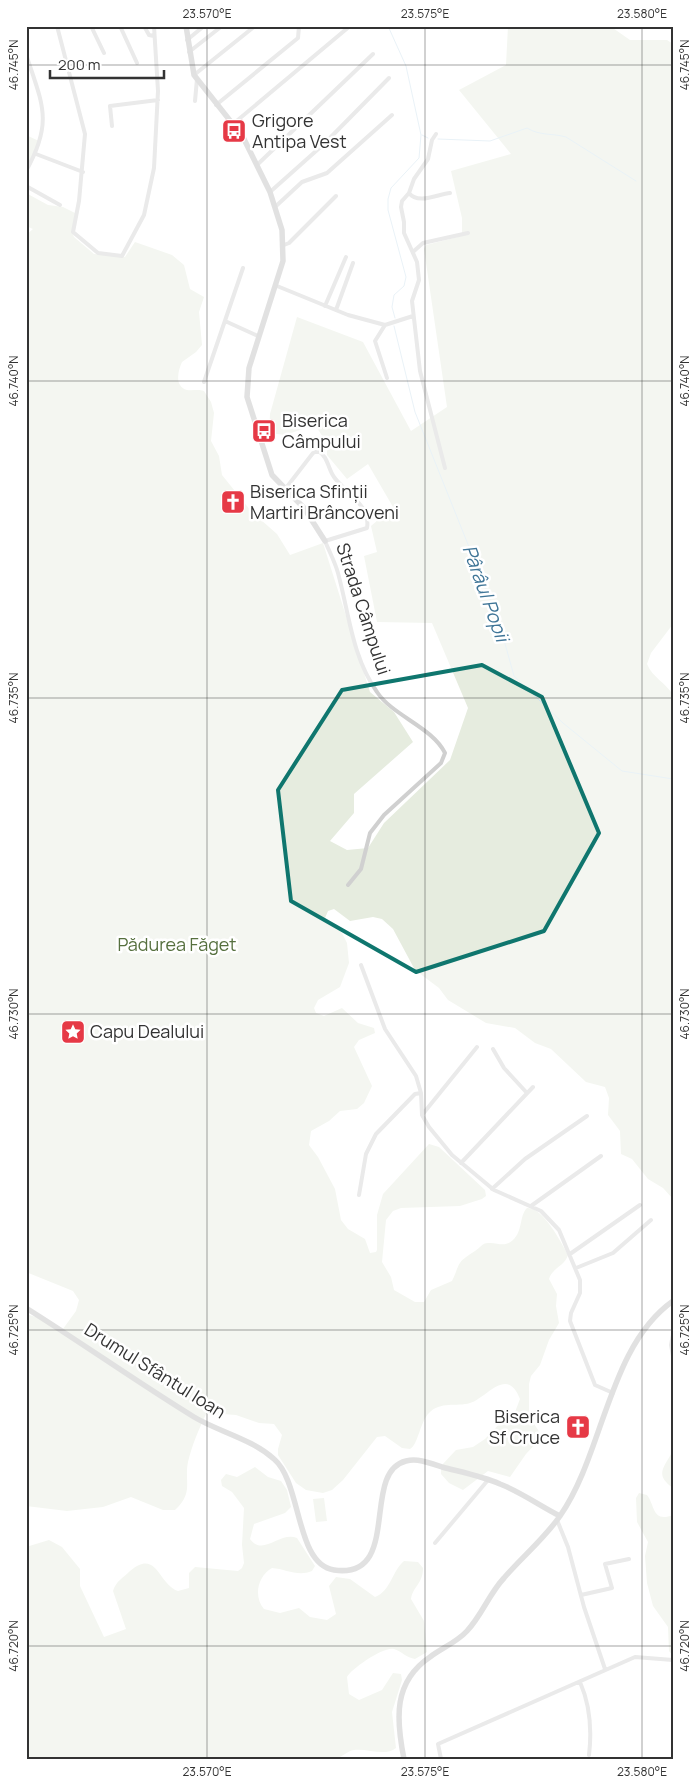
<svg xmlns="http://www.w3.org/2000/svg" width="699" height="1785" font-family="Manrope,sans-serif">
<rect width="100%" height="100%" fill="#fff"/>
<path fill="#e6ecdf" d="M508 26H610L630 40H667L673 44V624L651 653 647 664C652 677 666 683 673 695V1199L663 1188 648 1179 632 1159 621 1154 620 1131 608 1115 609 1098 605 1087 586 1082 551 1049 535 1043 515 1028 486 1023 448 1000 439 988 415 970 393 929 382 919 373 917 350 921 334 909 328 911 325 918 342 933 347 943 349 963 340 987 318 1000 314 1008 316 1013 324 1016 342 1008 358 1023 374 1028 375 1033 359 1040 354 1047 372 1086 364 1103 357 1109 340 1111 329 1121 311 1131 309 1145 318 1157 335 1189 341 1220 348 1229 365 1239 370 1253 376 1252 377 1250V1215L383 1194 429 1144 439 1147 485 1190 486 1196 482 1199 460 1206 401 1208 393 1211 386 1220 382 1262 391 1277 394 1290 415 1302H424L431 1290 452 1281C461 1262 456 1263 475 1251 480 1248 482 1243 488 1243 498 1242 504 1248 513 1240 523 1231 519 1216 527 1208 543 1207 561 1242 568 1255 565 1266 552 1268 549 1279L557 1294 556 1306 559 1323 549 1340 540 1365 531 1376 529 1384V1416L540 1433V1439L526 1454 510 1477 488 1471 463 1490 449 1483 441 1474V1466L456 1450 473 1447 485 1439 503 1420 515 1412 520 1399C507 1365 486 1399 470 1403 457 1407 440 1401 429 1413 420 1422 418 1445 410 1449L402 1448 385 1436 377 1437 343 1480 332 1490 323 1493 306 1490 296 1483 278 1455V1449L282 1435 274 1424 259 1423 236 1415 209 1413 206 1414C199 1429 192 1445 188 1462 184 1481 194 1493 175 1510H163L131 1497 103 1507 67 1511 26 1506V1314L39 1318 60 1333 76 1311 79 1300 73 1291 26 1272V235L33 229 26 226V193L48 205 63 207 75 213 72 232 74 237 94 254 125 257 135 242 172 255 184 265 190 289 204 297 199 312 202 345 196 352 182 362C178 371 174 386 187 390 193 391 198 389 204 391L211 402 214 413 211 441 219 456 222 475 251 511 277 534 290 555 323 543 370 692 394 712 413 742 354 794V813L330 841 347 850 368 848 384 823 450 760 468 708 432 623 377 622 364 556 377 552 371 526 393 507 368 464 347 479 327 455V443L315 425 285 435 269 433 270 414 297 317 363 342 411 431 447 407 424 249 426 245 462 236V218L451 171 511 154 459 90 506 65Z
M26 135 39 141 30 162 26 160Z
M673 1451V1488C654 1475 664 1467 673 1451Z
M255 1467 268 1477 281 1481 287 1490 291 1507 285 1513 254 1524 250 1539C263 1557 280 1531 297 1538L315 1566 312 1571C298 1577 286 1569 272 1568 258 1576 253 1596 264 1609L280 1613 299 1608 310 1617 327 1620 336 1614 329 1586 336 1577 350 1579 375 1597C391 1591 392 1571 404 1561L418 1562 423 1568C423 1584 413 1586 411 1599L424 1621 427 1652 415 1659C407 1658 401 1651 394 1649 384 1646 351 1669 347 1677L349 1694 359 1700 382 1690 393 1673 401 1674 402 1680 392 1712 396 1748C385 1757 367 1748 354 1750 347 1751 343 1757 336 1758 326 1760 316 1755 305 1759H26V1547L49 1540 62 1547 80 1569V1586L104 1637 126 1629 113 1591C116 1581 123 1578 130 1571 157 1548 158 1584 178 1591L189 1588V1573L195 1567 238 1571 242 1568 244 1563 242 1545 244 1508 232 1492 222 1486 221 1480 226 1474 237 1477Z
M639 1493 647 1495C655 1505 652 1523 673 1515V1656L669 1651 668 1627 653 1606 647 1583 645 1556 648 1542 637 1522 636 1498Z
M324 1498 327 1521 316 1522 313 1499Z"/>
<g fill="none" stroke-linecap="round" stroke-linejoin="round">
<path stroke="#cfe2ee" stroke-width="1" d="M388 26 406 66 421 135 419 158 391 188 388 199V210L406 277 404 286 394 295 392 307 395 318
M422 135 428 138
M438 139 490 141 527 128C540 136 552 133 566 137L636 181
M394 326 415 412 499 622 514 676 563 723 622 771 673 779"/>
<path stroke="#d0d0d0" stroke-width="4" d="M57 26 85 134 79 201 73 232 98 253 122 256 144 215 154 168 158 91 154 26
M91 26 104 53
M120 26 137 63
M144 26 149 35 154 36
M187 40 204 26
M189 52 222 26
M26 54C42 104 54 121 26 171
M194 75 255 26
M195 101 197 79
M216 105 298 38 299 26
M233 124 350 26
M112 126 110 106 158 100
M436 134 432 140 428 159 414 179 409 193 402 201 401 207 404 222V233L417 262 419 280 412 301 420 371 445 468
M36 154 83 172
M258 164 373 54
M26 186 60 205
M270 192 325 143 389 78
M409 193C418 205 438 194 450 193
M275 207 302 182 327 173 392 115
M284 245 289 243 336 196
M414 251 423 243 468 233
M277 286 348 315 385 325
M325 306 346 257
M336 310 353 263
M225 321 258 336
M385 325 375 341 387 378
M385 325 413 316
M204 382 243 268
M286 488 313 453 318 451C328 456 328 469 334 477 345 493 371 505 367 528L325 541C329 551 335 562 338 573 349 613 352 657 377 692 393 716 432 727 445 753L441 763 384 815 370 833 361 869 348 885
M361 965 385 1029 416 1076 421 1093 422 1115 429 1127 452 1155 494 1190 541 1211 559 1230 580 1280V1293L571 1313 570 1321 595 1385 613 1393
M493 1049 504 1068 527 1093
M422 1115 477 1047
M461 1163 533 1087
M492 1189 525 1159 587 1116
M359 1195 366 1154 376 1134 415 1094 421 1093
M531 1206 601 1156
M570 1254 640 1205
M576 1268 613 1253 651 1220
M673 1335 671 1345 673 1356
M557 1520 568 1547 584 1607 605 1669
M435 1543 488 1480
M581 1595 612 1588 605 1564 629 1559
M580 1682C590 1705 592 1730 589 1755
M441 1759 438 1744 635 1657 673 1660"/>
<path stroke="#bdbdbd" stroke-width="5.5" d="M186 26 194 75 243 137 270 192 282 230 283 261 249 368 247 397 272 475 304 508 325 541
M26 1308C82 1343 137 1382 194 1417 219 1432 252 1439 274 1459 302 1483 295 1564 334 1570 403 1580 360 1472 406 1461 418 1458 430 1463 442 1467 461 1472 482 1476 500 1484 521 1492 540 1506 560 1516
M404 1759C396 1719 393 1682 430 1657 442 1648 457 1642 467 1631 482 1615 489 1594 504 1578 522 1557 544 1539 560 1516 604 1453 608 1347 673 1301"/>
</g>
<path d="M0 0H699V1785H0ZM482 665 542 697 599 833 544 931 416 972 291 901 278 790 342 690Z" fill="#fff" fill-opacity=".55" fill-rule="evenodd"/>
<path fill="none" stroke="#0f766e" stroke-width="4" stroke-linejoin="round" d="M482 665 542 697 599 833 544 931 416 972 291 901 278 790 342 690Z"/>
<path fill="none" stroke="#333" stroke-width="1" stroke-opacity="0.45" d="M207 26V1759M425 26V1759M642 26V1759M26 65H673M26 381H673M26 698H673M26 1014H673M26 1330H673M26 1646H673"/>
<defs>
<symbol id="bus-square" viewBox="-11 -11 22 22"><rect x="-9" y="-9" width="18" height="18" rx="4" fill="#e63946" stroke="#fff"/><path d="M-5-6H5V4H4V6H2V4H-2V6H-4V4H-5ZM-3.5-4V0h7V-4ZM-3.5 1.2v1.5H-2V1.2ZM2 1.2v1.5H3.5V1.2Z" fill="#fff"/></symbol>
<symbol id="church-square" viewBox="-11 -11 22 22"><rect x="-9" y="-9" width="18" height="18" rx="4" fill="#e63946" stroke="#fff"/><path d="M-1.2-6h2.4v3.5h3.3v2.4h-3.3V6h-2.4V-.1h-3.3v-2.4h3.3Z" fill="#fff"/></symbol>
<symbol id="sight-square" viewBox="-11 -11 22 22"><rect x="-9" y="-9" width="18" height="18" rx="4" fill="#e63946" stroke="#fff"/><path d="M0-6L1.8-2.2L6-1.7L2.9 1.2L3.7 5.4L0 3.3L-3.7 5.4L-2.9 1.2L-6-1.7L-1.8-2.2Z" fill="#fff"/></symbol>
</defs>
<g fill-rule="evenodd">
<use href="#bus-square" x="220" y="117" width="28" height="28"/>
<use href="#bus-square" x="250" y="417" width="28" height="28"/>
<use href="#church-square" x="219" y="488" width="28" height="28"/>
<use href="#sight-square" x="59" y="1018" width="28" height="28"/>
<use href="#church-square" x="564" y="1413" width="28" height="28"/>
</g>
<g text-anchor="middle" stroke-width="5" stroke-linejoin="round" paint-order="stroke">
<g font-size="18" fill="#333" stroke="#fff" text-anchor="start">
<text x="252" y="127">Grigore<tspan x="252" dy="21">Antipa Vest</tspan></text>
<text x="282" y="427">Biserica<tspan x="282" dy="21">Câmpului</tspan></text>
<text x="250" y="498">Biserica Sfinții<tspan x="250" dy="21">Martiri Brâncoveni</tspan></text>
<text x="90" y="1038">Capu Dealului</text>
<text x="560" y="1423" text-anchor="end">Biserica<tspan x="560" dy="21">Sf Cruce</tspan></text>
</g>
<g font-size="18" fill="#333" stroke="#fff">
<text transform="translate(363 609) rotate(72)" y="6">Strada Câmpului</text>
<text transform="translate(155 1371) rotate(32)" y="6">Drumul Sfântul Ioan</text>
</g>
<g font-size="18" fill="#56703f" stroke="#fff">
<text x="177" y="951">Pădurea Făget</text>
</g>
<g font-size="19" font-style="italic" fill="#3f7597" stroke="#fff">
<text transform="translate(486 593) rotate(70)" y="7">Pârâul Popii</text>
</g>
</g>
<rect width="699" height="1785" fill="none" stroke="#ffffff" stroke-width="55"/>
<path d="M50 70v8h114v-8" fill="none" stroke="#333333" stroke-width="2.5"/>
<text x="58" y="70" font-size="15" fill="#333333" stroke="#ffffff" stroke-width="4" paint-order="stroke">200 m</text>
<rect x="28" y="28" width="644" height="1730" fill="none" stroke="#333" stroke-width="2"/>
<g font-size="12" text-anchor="middle" fill="#333">
<text x="207" y="18">23.570°E</text>
<text x="425" y="18">23.575°E</text>
<text x="642" y="18">23.580°E</text>
<text transform="translate(14 65) rotate(-90)" y="4">46.745°N</text>
<text transform="translate(685 65) rotate(-90)" y="4">46.745°N</text>
<text transform="translate(14 381) rotate(-90)" y="4">46.740°N</text>
<text transform="translate(685 381) rotate(-90)" y="4">46.740°N</text>
<text transform="translate(14 698) rotate(-90)" y="4">46.735°N</text>
<text transform="translate(685 698) rotate(-90)" y="4">46.735°N</text>
<text transform="translate(14 1014) rotate(-90)" y="4">46.730°N</text>
<text transform="translate(685 1014) rotate(-90)" y="4">46.730°N</text>
<text transform="translate(14 1330) rotate(-90)" y="4">46.725°N</text>
<text transform="translate(685 1330) rotate(-90)" y="4">46.725°N</text>
<text transform="translate(14 1646) rotate(-90)" y="4">46.720°N</text>
<text transform="translate(685 1646) rotate(-90)" y="4">46.720°N</text>
<text x="207" y="1776">23.570°E</text>
<text x="425" y="1776">23.575°E</text>
<text x="642" y="1776">23.580°E</text>
</g>
</svg>
